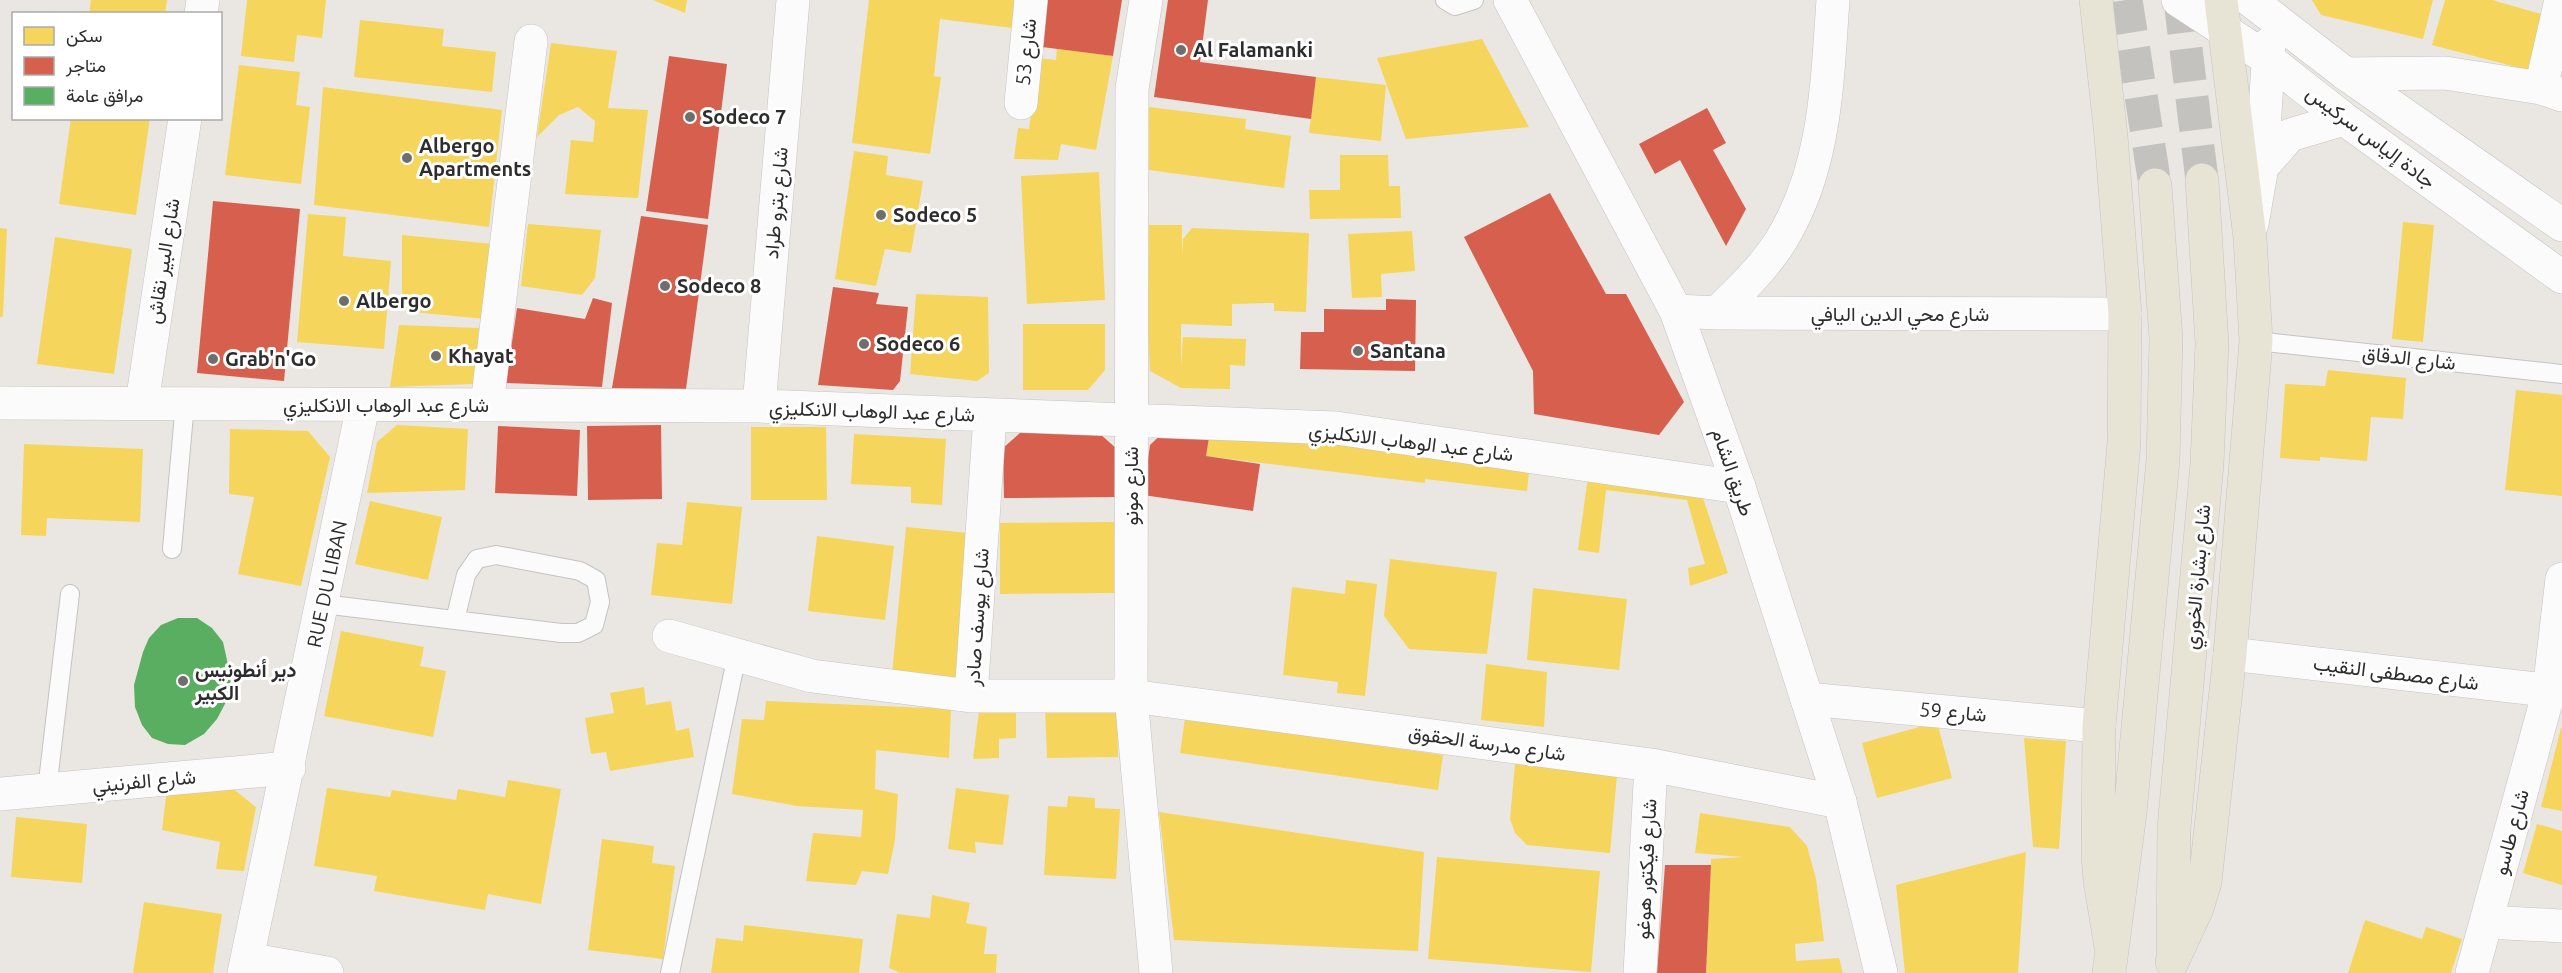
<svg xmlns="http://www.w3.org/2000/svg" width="2562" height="973" font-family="Ubuntu,Vazirmatn,sans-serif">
<rect width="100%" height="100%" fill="#eae7e2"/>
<path fill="#f6d55c" d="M91 0H167L165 14H89Z
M247 0H326L322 38 297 35 294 62 241 56Z
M653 0H687L685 13Z
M869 0H1022L1019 29 940 19 934 76 941 77 930 154 852 143Z
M2312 0H2433L2423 39 2321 15Z
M2445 0H2492L2552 17 2539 73 2432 45Z
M360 20 444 29 442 46 496 52 492 92 354 77Z
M1482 39 1529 127 1406 139 1377 58Z
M551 43 617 51 608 108 648 110 638 198 565 194 571 140 593 142 595 121 578 107 559 115 537 137Z
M1057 49 1113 56 1096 150 1061 144 1058 160 1014 159 1018 128 1029 129 1038 58 1056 60Z
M239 65 300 72 296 105 310 107 301 184 225 175Z
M1316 77 1386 85 1381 141 1309 133Z
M323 87 502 110 489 227 314 205Z
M1149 107 1246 119 1245 129 1291 136 1284 188 1141 169Z
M71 118H150L136 215 59 204Z
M854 151 888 156 886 175 923 181 911 253 885 249 876 286 835 279Z
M1340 155H1388L1389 186H1400L1401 218 1310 219 1309 190H1340Z
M1099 172 1105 300 1027 304 1021 176Z
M308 214 346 217 343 256 391 261 384 349 297 342Z
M2403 222 2434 225 2423 342 2392 339Z
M528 224 601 230 595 278 582 295 521 286Z
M1143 225H1182V256L1183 239 1192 228 1309 233 1306 312 1274 311V303L1232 304V326L1181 324V367L1183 337 1246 339 1245 366 1230 365V389L1181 388 1150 371Z
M0 228 7 229 3 316 0 317Z
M1412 231 1415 271 1381 274 1382 297 1352 298 1348 234Z
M402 235 493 244 485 319 402 311Z
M55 237 132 249 114 374 37 364Z
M916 294 988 297 989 373 977 381 910 374Z
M1023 324H1105V370L1088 390H1023Z
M399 325 479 328 474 384 390 387Z
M2328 370 2406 378 2403 419 2371 417 2367 461 2320 457V461L2280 458 2285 384 2325 386Z
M2516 390 2562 395V496L2505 490Z
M397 425 468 429 465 490 367 493 377 442Z
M751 427H826L827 500H751Z
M230 429 308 431 330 457 301 586 238 574 254 497 229 494Z
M1210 432 1530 463 1527 491 1425 479V483L1206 456Z
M854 434 946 439 942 505 911 503V487L851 484Z
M24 444 143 449 140 522 47 518 46 536 21 535Z
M1589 469 1698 483 1728 573 1690 586 1688 568 1705 564 1687 500 1606 490 1599 553 1578 550Z
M370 501 442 517 428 580 355 564Z
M687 502 742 507 732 604 651 595 657 543 682 545Z
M1114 522V593L1000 594V523Z
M906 527 969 533 955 680 892 674Z
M817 536 894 546 885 620 808 611Z
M1390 559 1497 572 1487 654 1409 649 1384 616Z
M1346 580 1377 584 1365 696 1337 693 1338 682 1283 675 1292 587 1345 594Z
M1533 588 1627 599 1619 670 1527 660Z
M341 631 424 647 420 666 446 671 433 737 324 716Z
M1486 664 1547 672 1544 727 1481 720Z
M644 687 646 705 671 701 676 731 689 728 694 757 610 771 606 752 591 754 585 718 614 713 610 693Z
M766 701 951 709 949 758 876 750 875 789 898 794 895 840 888 874 862 871 856 885 806 881 813 833 861 837 863 810 797 806 732 794 742 719 764 720Z
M1117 706 1118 757 1047 758 1045 707Z
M979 711H1016V738L999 739V758L973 759Z
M1185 718 1443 755 1438 790 1180 753Z
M1937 722 1952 778 1877 798 1862 743Z
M2561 728H2562V811L2541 807Z
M2024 738 2066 741 2059 849 2033 847Z
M1515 764 1617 775 1610 853 1527 845 1515 833 1510 819Z
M508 780 561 789 541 904 488 894 485 910 374 891 377 876 314 866 327 788 390 797 392 790 456 800 458 789 505 797Z
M167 788H232L256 807 244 871 216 869 220 842 162 830Z
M956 788 1009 795 1003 845 975 842 976 853 948 849Z
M1068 796 1095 798V808L1120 809 1116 879 1044 875 1048 806 1067 807Z
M1159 812 1424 852 1418 951 1174 940Z
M1700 813 1790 827 1807 846 1816 879 1824 941 1795 944 1796 961 1839 958 1843 973H1706L1711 859 1743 857 1695 853Z
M16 817 87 824 82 883 11 877Z
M2537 824 2562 831V885L2523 873Z
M602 839 654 846 652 863 675 866 663 959 588 950Z
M2026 852 2018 973H1905L1896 885Z
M1437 857 1600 871 1591 972 1428 959Z
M932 895 970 903 966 923 987 927 984 954H997L996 973H900L889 968 897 914 930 918Z
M144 902 222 914 213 973H133Z
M2365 920 2422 939 2426 927 2462 939 2451 973H2348Z
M744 925 863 939 859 973H711L716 938 743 941Z"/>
<path fill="#d6604d" d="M1039 0H1122L1113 56 1034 46Z
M1168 0H1208L1200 62 1316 77 1311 119 1154 97Z
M669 56 727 64 708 219 646 211Z
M1707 108 1726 143 1713 150 1746 209 1726 246 1680 160 1655 174 1639 144Z
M1550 193 1606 294H1626L1684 402 1659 435 1534 414 1533 371 1464 237Z
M213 201 300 209 284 381 197 373Z
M641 216 708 225 686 389 612 388Z
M833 287 879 293 876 304 908 307 900 381 893 390 818 385Z
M593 298 612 303 602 387 506 383 517 308 585 319Z
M1386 299 1416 300 1415 371 1300 369 1301 332H1324V309L1386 310Z
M1030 424 1091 426 1117 449 1118 497 1004 498 1003 448Z
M661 425 662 499 588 500 587 426Z
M498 426 580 430 577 496 495 493Z
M1170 426 1210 432 1206 456 1260 464 1253 511 1143 495 1150 445Z
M1665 865H1711L1706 973H1657Z"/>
<path fill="#5aae61" d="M178 618H197L212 628 223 642 231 678 227 700 217 719 204 734 185 745 168 744 152 738 142 725 135 707 134 685 143 652 149 638 161 625Z"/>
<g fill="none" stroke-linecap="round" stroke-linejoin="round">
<path stroke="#c4c2be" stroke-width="33" stroke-dasharray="33 16" stroke-linecap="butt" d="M2126 0 2155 185
M2180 0 2202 180"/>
<defs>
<path id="lane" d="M1445 0 1455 6 1474 0
M2256 341 2562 374
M172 549 185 403
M323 604 561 633H578L594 625 600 602 596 580 580 571 496 555 477 559 466 575 455 620
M47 790 70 594
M670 973 737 655"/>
<path id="street" d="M1146 0 1132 89 1131 696 1156 973
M201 14 203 0
M2346 74 2445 73 2541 88 2562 95
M2541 88 2561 0
M1021 103 1031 0
M1676 311 1717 313 2125 314
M1717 313C1739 291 1763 269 1780 242 1826 169 1827 83 1833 0
M0 403 759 406 1336 428 1739 487
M142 403 185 118
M487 405 531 41
M759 406 793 0
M669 636 812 676 971 696H1131L1651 765 1840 802
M2230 654 2562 692
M971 696 990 416
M1807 699 2099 726
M0 794 289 768
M2487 922 2562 926
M247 959 327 973
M244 973 363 406
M1640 973 1651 765
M2472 973 2549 691 2562 579"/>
<path id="secondary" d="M1510 0 1676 311 1739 487 1840 802 1881 973
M2178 0 2268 59 2344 119 2562 277
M2250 0 2346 74 2562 225
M2262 167 2269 44
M2252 224 2262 167 2290 135 2344 119"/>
<path id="primary" d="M2096 0 2111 136 2125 314 2124 443 2099 726 2098 855 2100 881 2111 947
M2173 951 2174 828 2207 464 2212 344 2202 180
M2172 962 2197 908 2205 882 2230 654 2256 341 2250 238 2221 0
M2109 973 2130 813 2163 460 2166 339 2155 185"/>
</defs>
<use href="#lane" stroke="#c4c3c3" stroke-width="20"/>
<use href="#street" stroke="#c4c3c3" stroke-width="34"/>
<use href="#secondary" stroke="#c4c3c3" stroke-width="34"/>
<use href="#primary" stroke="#c6c4c3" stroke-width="34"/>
<use href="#lane" stroke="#fcfbfb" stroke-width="18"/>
<use href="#street" stroke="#fcfbfb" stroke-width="33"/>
<use href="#secondary" stroke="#fcfbfb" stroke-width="33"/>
<use href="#primary" stroke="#e7e3d5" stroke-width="33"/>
</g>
<g fill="#6f6e6c" stroke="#fff" stroke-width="2">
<circle cx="1181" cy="50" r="6"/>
<circle cx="690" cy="117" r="6"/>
<circle cx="407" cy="158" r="6"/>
<circle cx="881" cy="215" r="6"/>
<circle cx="665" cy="286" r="6"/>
<circle cx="344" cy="301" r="6"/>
<circle cx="864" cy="344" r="6"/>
<circle cx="1358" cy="351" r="6"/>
<circle cx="436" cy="356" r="6"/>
<circle cx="213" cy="359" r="6"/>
<circle cx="183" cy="681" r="6"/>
</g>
<g text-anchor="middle" stroke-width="6" stroke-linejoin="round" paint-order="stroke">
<g font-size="20" font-weight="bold" fill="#2d2d2d" stroke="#fff" text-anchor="start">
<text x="1193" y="57">Al Falamanki</text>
<text x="702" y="124">Sodeco 7</text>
<text x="419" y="153">Albergo<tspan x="419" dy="23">Apartments</tspan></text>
<text x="893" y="222">Sodeco 5</text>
<text x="677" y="293">Sodeco 8</text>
<text x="356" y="308">Albergo</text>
<text x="876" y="351">Sodeco 6</text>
<text x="1370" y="358">Santana</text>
<text x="448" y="363">Khayat</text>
<text x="225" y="366">Grab'n'Go</text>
<text x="195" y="677">دير أنطونيس<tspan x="195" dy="23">الكبير</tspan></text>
</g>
<g font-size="20" fill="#2d2d2d" stroke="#fff">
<text transform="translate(1026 52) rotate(-84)" y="7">شارع 53</text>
<text transform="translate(2371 137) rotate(37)" y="7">جادة إلياس سركيس</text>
<text transform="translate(776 203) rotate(-85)" y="7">شارع بترو طراد</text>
<text transform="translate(163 261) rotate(-81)" y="7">شارع البير نقاش</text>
<text x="1900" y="321">شارع محي الدين اليافي</text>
<text transform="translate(2409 358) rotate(6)" y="7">شارع الدقاق</text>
<text x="386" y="412">شارع عبد الوهاب الانكليزي</text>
<text transform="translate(872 411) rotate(2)" y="7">شارع عبد الوهاب الانكليزي</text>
<text transform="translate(1411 442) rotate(7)" y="7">شارع عبد الوهاب الانكليزي</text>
<text transform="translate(1733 472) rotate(71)" y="7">طريق الشام</text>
<text transform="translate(1131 486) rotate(-90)" y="7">شارع مونو</text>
<text transform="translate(2197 577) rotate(-85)" y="7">شارع بشارة الخوري</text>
<text transform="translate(327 584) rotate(-78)" y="7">RUE DU LIBAN</text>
<text transform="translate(977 617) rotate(-86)" y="7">شارع يوسف صادر</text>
<text transform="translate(2396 673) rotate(7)" y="7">شارع مصطفى النقيب</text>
<text transform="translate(1953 712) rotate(5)" y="7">شارع 59</text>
<text transform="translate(1487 743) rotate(8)" y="7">شارع مدرسة الحقوق</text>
<text transform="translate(144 781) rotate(-5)" y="7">شارع الفرنيني</text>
<text transform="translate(2511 832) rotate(-75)" y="7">شارع طاسو</text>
<text transform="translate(1646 869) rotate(-87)" y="7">شارع فيكتور هوغو</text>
</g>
</g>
<rect x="12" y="12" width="210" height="108" fill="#ffffff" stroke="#ababab" stroke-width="1.5"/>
<rect x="24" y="27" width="30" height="18" fill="#f6d55c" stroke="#ababab" stroke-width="1.5"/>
<text x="66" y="42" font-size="18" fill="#2d2d2d">سكن</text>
<rect x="24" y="57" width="30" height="18" fill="#d6604d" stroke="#ababab" stroke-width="1.5"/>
<text x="66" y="72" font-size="18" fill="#2d2d2d">متاجر</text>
<rect x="24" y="87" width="30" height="18" fill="#5aae61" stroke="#ababab" stroke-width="1.5"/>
<text x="66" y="102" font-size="18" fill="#2d2d2d">مرافق عامة</text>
</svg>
